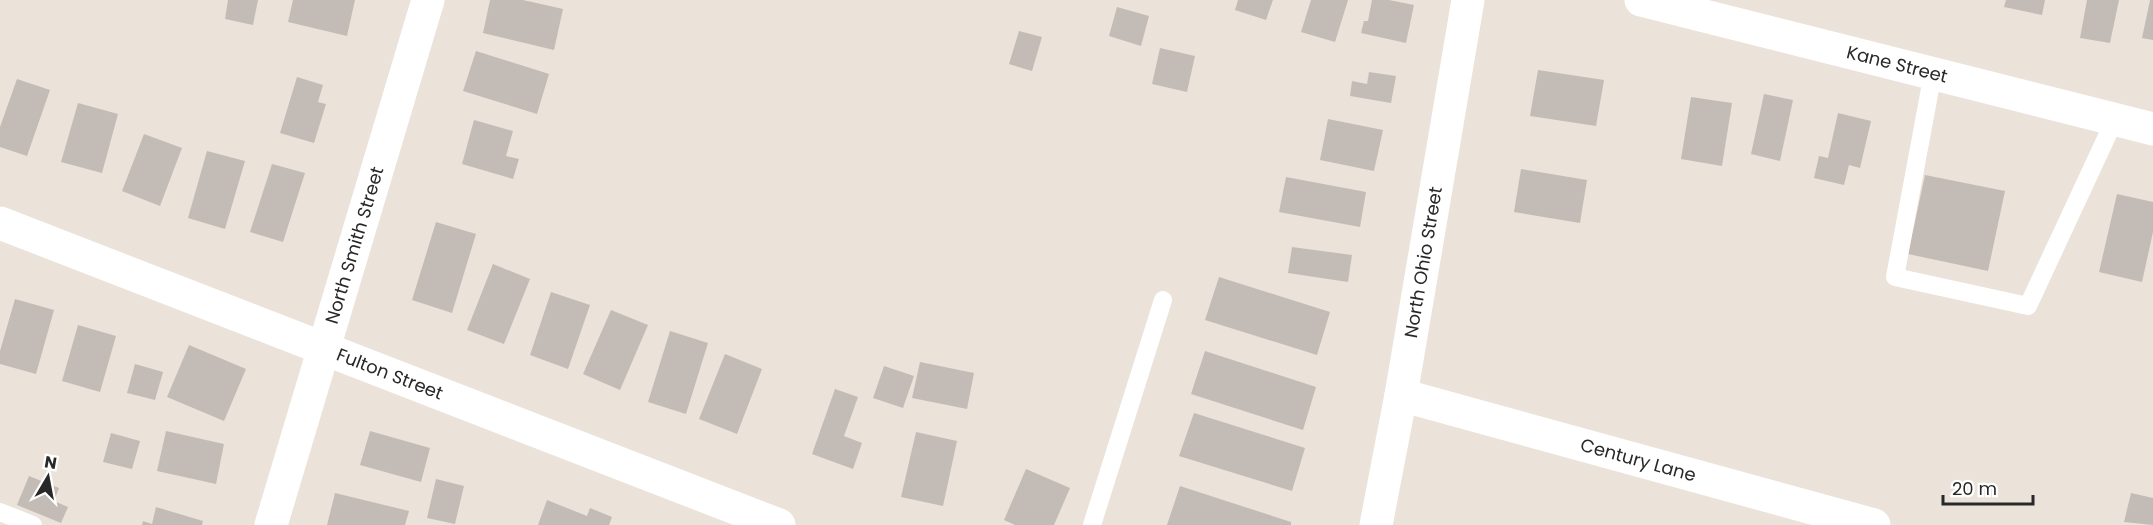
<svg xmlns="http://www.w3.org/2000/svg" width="2153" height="525" font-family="Poppins,sans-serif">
<rect width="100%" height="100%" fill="#ebe2d9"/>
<path fill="#c3bcb6" d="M228 0H258L253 25 225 19Z
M293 0H355L347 36 288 22Z
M490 0H523L563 9 554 50 483 33Z
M1238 0H1273L1266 20 1235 10Z
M1311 0H1348L1335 42 1301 32Z
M1372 0H1389L1414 5 1406 43 1361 33 1364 21H1368Z
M2006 0H2045L2042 15 2004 7Z
M2087 0H2119L2110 43 2080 38Z
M2150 0H2153V40L2142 38Z
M1117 7 1149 16 1141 46 1109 36Z
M1019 31 1042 37 1032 71 1009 64Z
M1160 48 1195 56 1187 92 1152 84Z
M476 51 549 74 537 114 463 91Z
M1538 70 1604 80 1596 126 1530 116Z
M1369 72 1396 76 1391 103 1350 96 1352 81 1367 84Z
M297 77 323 85 318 102 326 104 314 143 280 133Z
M17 79 50 90 27 156 0 147V127Z
M1764 94 1793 100 1780 161 1751 154Z
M1691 97 1732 103 1722 166 1681 159Z
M78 103 118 114 102 173 61 162Z
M1838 113 1871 121 1860 168 1849 165 1844 185 1814 178 1819 156 1828 158Z
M1328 119 1383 130 1374 171 1320 160Z
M474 120 513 131 506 156 519 159 513 179 462 164Z
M144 134 182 148 160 206 122 191Z
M207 151 245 161 225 229 188 218Z
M272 164 305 173 283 242 250 232Z
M1521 169 1587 180 1580 223 1514 212Z
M1925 175 2005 191 1988 271 1908 254Z
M1286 177 1366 192 1360 227 1279 212Z
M2117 194 2153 202V232L2142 282 2099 272Z
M436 222 476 234 452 313 412 300Z
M1292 247 1352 255 1348 282 1288 273Z
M493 264 530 279 504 344 467 330Z
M1219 277 1330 312 1317 355 1205 320Z
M551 292 590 305 568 369 530 355Z
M15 299 54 310 36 374 0 364V351Z
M611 310 648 325 620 390 583 374Z
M78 325 116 336 100 392 62 381Z
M670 331 708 343 686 414 648 402Z
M189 345 246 369 224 421 167 397Z
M1205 351 1316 387 1303 430 1191 394Z
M725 354 762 369 737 434 699 419Z
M920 362 974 373 967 409 912 398Z
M135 364 163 372 155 400 127 393Z
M884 366 914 376 903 408 873 398Z
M835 389 858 397 844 436 862 443 853 469 812 454Z
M1194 413 1305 448 1292 491 1179 456Z
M166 431 224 444 216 484 157 471Z
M370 431 430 448 421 482 360 465Z
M916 432 957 441 943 506 901 497Z
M111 433 140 441 132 469 103 462Z
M1026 469 1070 488 1054 525H1015L1004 520Z
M29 476 59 488 54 501 68 507 61 523 17 505Z
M436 479 464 486 455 524 427 518Z
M1180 486 1291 522V525H1167Z
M335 493 409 511 405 525H327Z
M2131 493 2153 498V525L2124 522Z
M547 500 587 516 590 508 612 517 609 525H538Z
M156 507 203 521 202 525H142L143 521 152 524Z"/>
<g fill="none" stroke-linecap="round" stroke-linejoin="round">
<path stroke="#fff" stroke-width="18" d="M1933 73 1895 277 2028 306 2115 119
M0 512 33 525
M1092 525 1163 300"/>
<g stroke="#fff" stroke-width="33">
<path id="s1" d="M1641 0 2153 129"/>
<path id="s2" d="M0 223 779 525"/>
<path id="s3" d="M1401 395 1874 525"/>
<path id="s4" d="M271 525 428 0"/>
<path id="s5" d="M1376 525 1401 395 1468 0"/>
</g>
</g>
<g text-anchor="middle" stroke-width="5" stroke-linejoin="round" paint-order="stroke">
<g font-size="18" fill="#282828" stroke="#fff">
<text dy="6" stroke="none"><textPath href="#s1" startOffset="264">Kane Street</textPath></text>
<text dy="6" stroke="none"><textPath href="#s4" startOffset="292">North Smith Street</textPath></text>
<text dy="6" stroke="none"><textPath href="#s5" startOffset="267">North Ohio Street</textPath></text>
<text dy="6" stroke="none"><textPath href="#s2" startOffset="418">Fulton Street</textPath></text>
<text dy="6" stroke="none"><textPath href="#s3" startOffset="246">Century Lane</textPath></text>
</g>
</g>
<g transform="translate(48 477) rotate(10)" stroke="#ffffff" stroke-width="4.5" paint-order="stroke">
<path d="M0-4.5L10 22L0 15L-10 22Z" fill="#282828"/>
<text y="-9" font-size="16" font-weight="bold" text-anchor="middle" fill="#282828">N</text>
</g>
<path d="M1943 495v9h90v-9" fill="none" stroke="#282828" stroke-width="3"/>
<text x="1952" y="495" font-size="18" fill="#282828" stroke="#ffffff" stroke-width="4.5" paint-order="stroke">20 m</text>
</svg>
